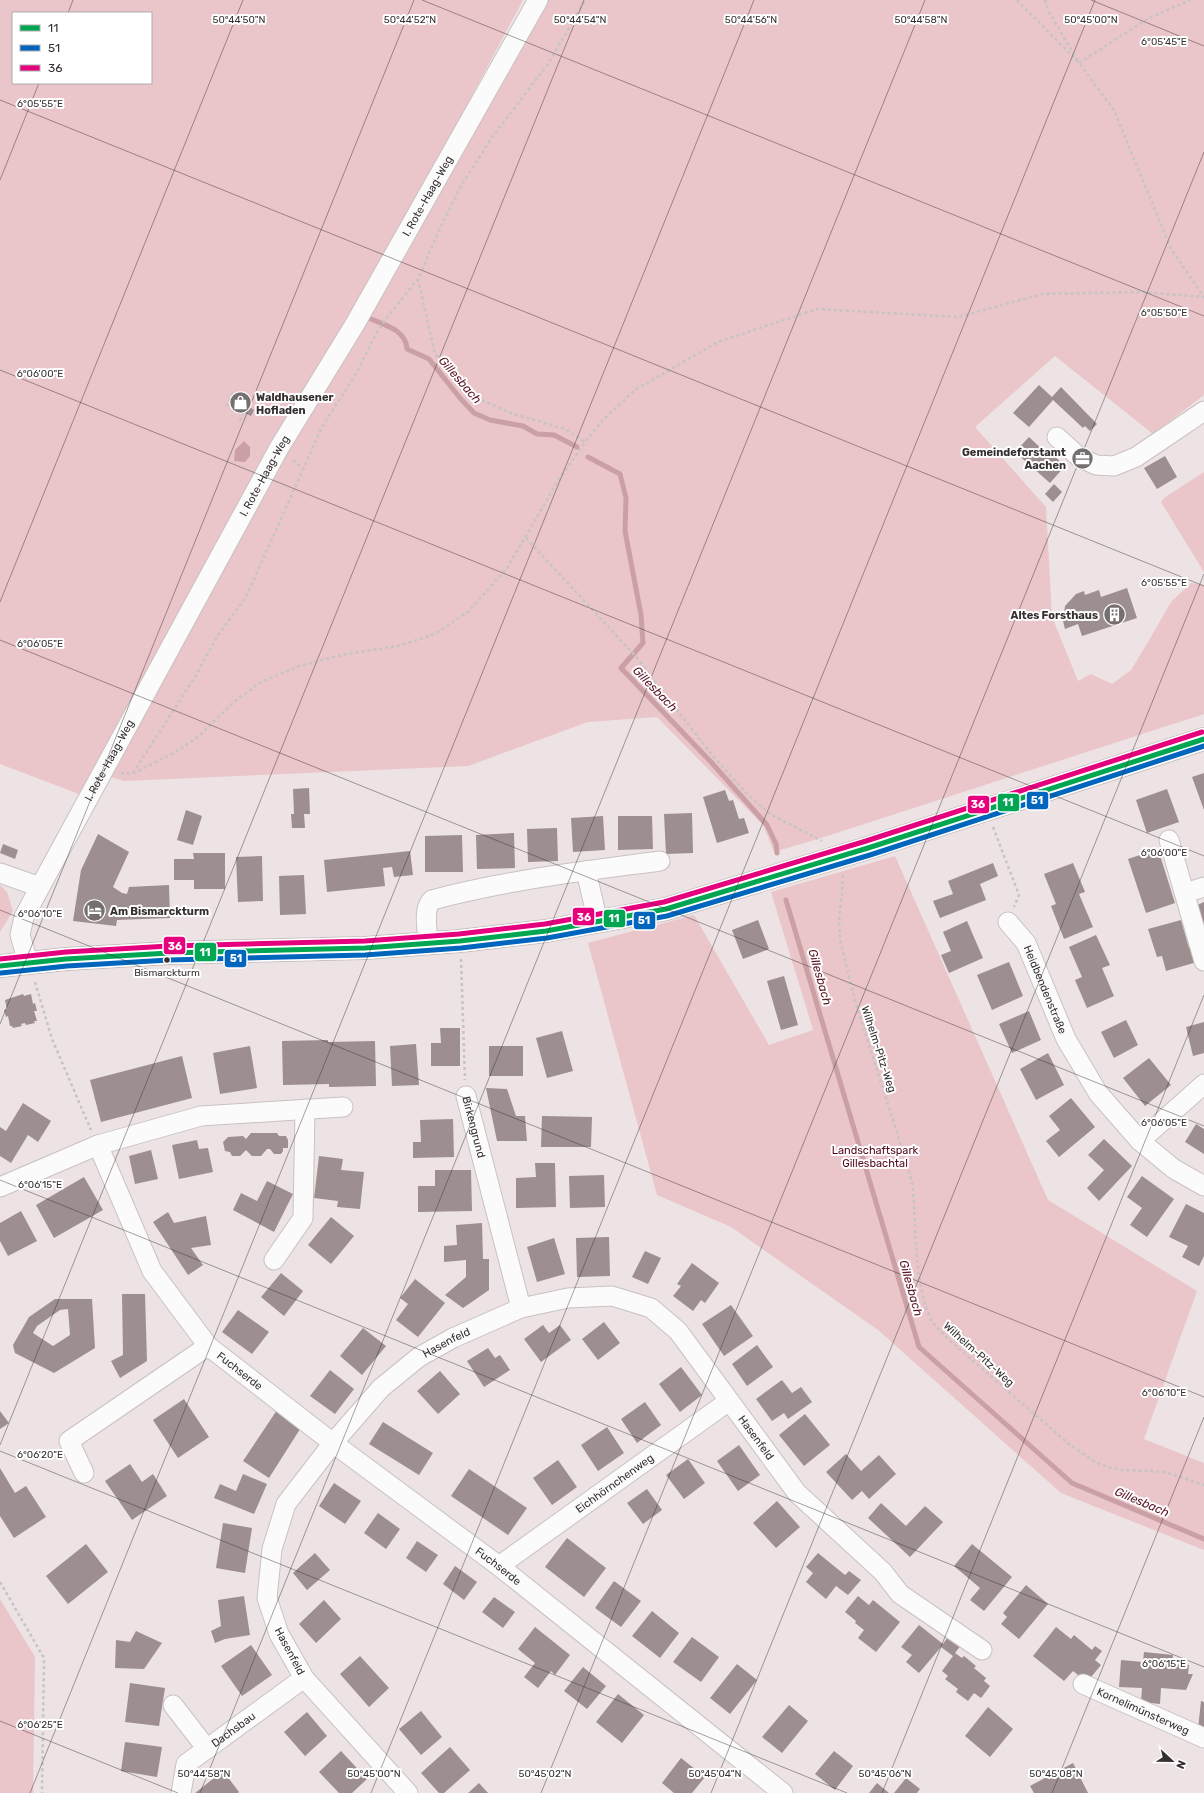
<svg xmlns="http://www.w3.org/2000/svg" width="1204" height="1793" font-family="Rubik,sans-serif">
<rect width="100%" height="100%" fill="#ede3e4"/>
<path fill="#eac5c9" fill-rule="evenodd" d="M0 0H523L351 322 255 477 79 794 0 764ZM13 13H151V83H13Z
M544 0H1204V395L1153 434 1055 356 975 427 1046 507 1052 617 1078 681 1091 674 1112 684 1131 670 1148 642 1171 602 1191 583 1204 585V714L821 838 774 852 763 825 657 717 588 722 468 766 124 781 111 777 265 482Z
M1204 472V572L1161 502 1164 498Z
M895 856 1048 1200 1197 1291 1144 1439 1204 1463V1550L1061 1493 878 1330 731 1227 657 1195 588 943 694 915 769 1045 813 1030 771 892Z
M0 885 7 892 13 911 0 932Z
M0 1599 35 1657 33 1793H0Z"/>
<path fill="#cba0a5" d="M244 441 250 447V456L245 462 234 461 235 450Z"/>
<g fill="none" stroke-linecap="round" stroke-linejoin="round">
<path stroke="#cba0a5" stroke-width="5" d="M364 316C380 324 406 328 407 349L429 359 460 398 474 413 490 420 523 426 537 434 554 435 577 447
M588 457 620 474 626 498 625 531 641 615 643 643 621 668 711 762 767 825 776 844 777 853
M786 900 919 1347 1072 1483 1204 1539"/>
</g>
<path fill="#9d8e90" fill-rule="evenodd" d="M1039 385 1052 397 1061 387 1097 424 1090 431 1085 426 1083 428 1053 400 1029 427 1013 413Z
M238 398 247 403 243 409 234 404Z
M248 406 254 410 251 416 245 413Z
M1029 437 1047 454 1049 451 1065 466 1050 483 1015 452Z
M1165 456 1177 477 1157 489 1144 468Z
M1054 484 1062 492 1053 502 1045 494Z
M1127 588 1137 618 1082 636 1078 624 1065 629 1063 621 1065 606 1076 594 1084 591 1085 595 1099 590 1101 597Z
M1204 773V810L1192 777Z
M309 788 310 814H304L305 828H292L291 814H294L293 789Z
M1167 789 1179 822 1147 833 1136 800Z
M725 790 729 801 733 800 739 819 744 818 749 833 717 843 703 797Z
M186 810 202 816 193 845 177 840Z
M692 813 693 853 666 854 664 814Z
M603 816 605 850 573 852 571 818Z
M618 816H652L653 849 618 850Z
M557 828 558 861 528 862 527 829Z
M514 833 515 868 477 869 476 835Z
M98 834 129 852 113 887 122 893 127 894 129 887 169 885 170 918 117 920 116 926 73 921 81 870Z
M462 835 463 872H425V836Z
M3 844 18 850 15 859 0 853Z
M1158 849 1175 903 1146 913 1128 859Z
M410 851 413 875 394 877 392 867 383 868 385 886 327 892 324 860Z
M193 853H225V889H194V880H174V859H194Z
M262 856 263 901 238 902 236 857Z
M993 863 998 876 980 884 986 900 940 918 933 901 953 894 948 881Z
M1073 863 1085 892 1079 894 1093 927 1064 939 1051 906 1056 904 1044 874Z
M304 875 306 914 280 915 279 876Z
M1204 902V928L1195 906Z
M758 920 769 949 743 959 732 930Z
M1181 920 1189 948 1193 947 1197 962 1166 971 1162 956 1157 957 1148 929Z
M967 921 983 958 949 973 941 955 951 951 943 932Z
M1096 935 1110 965 1102 968 1114 996 1087 1008 1075 980 1082 977 1069 947Z
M1009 962 1023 996 992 1010 977 975Z
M784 976 798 1025 781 1030 767 981Z
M23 994 24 996 31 994 33 1004 35 1003 37 1011H34L37 1021H34L35 1023 26 1025 25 1023 21 1024 22 1026 13 1028 12 1026H10L8 1016 6 1017 4 1010 7 1009 5 1000Z
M1029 1011 1041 1040 1012 1053 999 1024Z
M1126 1020 1138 1045 1114 1058 1101 1032Z
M1204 1022V1053L1193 1056 1186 1027Z
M440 1028H460V1066H431V1043H441Z
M562 1031 573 1071 547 1078 536 1038Z
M328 1040V1042L375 1041 376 1086 329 1087V1084L283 1085 282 1041Z
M416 1044 419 1085 392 1086 390 1046Z
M250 1046 257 1088 220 1094 213 1053Z
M489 1046H523V1076H489Z
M1048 1053 1064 1085 1036 1100 1020 1069Z
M182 1056 192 1098 101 1122 90 1080Z
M1149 1058 1171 1085 1145 1106 1123 1078Z
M486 1088 507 1089 516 1116H525L527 1141H497Z
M1071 1098 1095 1127 1059 1157 1046 1141 1060 1130 1049 1116Z
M23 1103 51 1121 38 1142 28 1135 11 1163 0 1156V1127L6 1131Z
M542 1116 592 1117 591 1147H541Z
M453 1119 454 1157 413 1158V1142H421L420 1120Z
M1196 1124 1204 1129V1154L1185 1142Z
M251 1133H277L279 1136H286L288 1140V1148H283V1151L281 1154H274L270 1149H267L261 1156H252L246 1150 240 1156H232L230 1152 225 1151 223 1142 228 1137 243 1136 246 1139Z
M1104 1139 1132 1166 1099 1201 1087 1188 1104 1170 1088 1155Z
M197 1140 199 1149 208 1148 213 1172 179 1179 172 1145Z
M151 1150 158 1179 135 1184 129 1156Z
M319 1156 343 1159 341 1170 364 1172 360 1209 337 1207 338 1201 314 1198Z
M535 1163H555L556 1207 516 1208V1178L536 1177Z
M435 1170H471L472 1211 418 1212V1186H435Z
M604 1175 605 1207 570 1208 569 1176Z
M1142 1176 1174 1199 1147 1237 1130 1225 1142 1208 1127 1197Z
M84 1177 103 1210 54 1238 36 1205Z
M267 1181 293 1194 274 1232 233 1210 241 1193 257 1201Z
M1186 1204 1204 1213V1256L1199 1266 1182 1257 1188 1246 1169 1237Z
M21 1211 37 1241 8 1256 0 1241V1223Z
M168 1212 174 1223 206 1216 211 1245 191 1248 203 1265 188 1275 153 1222Z
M331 1217 354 1236 331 1264 308 1245Z
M482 1223 483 1259H489V1290L463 1308 445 1295 466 1277V1260L444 1262V1246L457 1245 456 1225Z
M609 1237 610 1276 577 1277 576 1238Z
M554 1238 565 1274 537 1282 527 1247Z
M645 1251 661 1258 648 1284 632 1277Z
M692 1263 719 1283 705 1303 701 1300 693 1311 673 1296 681 1286 677 1284Z
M281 1273 303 1291 284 1316 261 1297Z
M415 1279 445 1303 418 1337 396 1320 408 1304 400 1298Z
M122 1294H145L147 1361 120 1378 111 1361 123 1355Z
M55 1299H92L95 1348 54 1373 15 1353 13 1345 29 1317ZM68 1309 70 1335 53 1346 33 1333 37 1326 60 1310Z
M731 1305 753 1336 724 1356 702 1324Z
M238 1310 269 1332 252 1354 222 1332Z
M604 1322 620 1343 598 1360 582 1339Z
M543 1325 549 1333 560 1325 571 1340 541 1362 524 1339Z
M363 1328 386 1346 362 1375 340 1356Z
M757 1345 773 1367 747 1386 732 1364Z
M488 1348 495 1358 500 1355 510 1370 484 1387 467 1361Z
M681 1367 702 1395 680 1412 659 1384Z
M330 1370 354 1389 335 1414 310 1396Z
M440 1371 460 1394 438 1414 417 1391Z
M782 1380 792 1393 801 1387 812 1402 788 1419 784 1413 772 1421 756 1399Z
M184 1399 209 1437 178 1458 153 1420Z
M645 1402 661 1425 637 1443 621 1419Z
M277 1410 302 1426 269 1478 243 1461Z
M0 1411 9 1423 0 1429Z
M805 1414 830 1445 804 1466 779 1435Z
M383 1422 433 1453 419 1475 369 1444Z
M607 1427 624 1453 598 1471 581 1445Z
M739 1445 760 1475 738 1491 717 1461Z
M846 1454 861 1471 879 1455 896 1474 869 1499 862 1491 852 1500 826 1472Z
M688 1459 705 1483 684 1499 666 1475Z
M558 1460 577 1487 552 1505 533 1478Z
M130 1464 142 1482 153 1474 167 1496 132 1520 105 1481Z
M0 1468 15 1493 26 1486 46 1517 14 1538 0 1516Z
M469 1469 527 1508 508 1535 451 1496Z
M243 1474 267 1484 254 1514 214 1498 220 1484 236 1491Z
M334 1483 361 1501 345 1524 319 1506Z
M647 1489 662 1510 643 1524 627 1503Z
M777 1501 800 1527 776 1548 753 1523Z
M881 1503 906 1526 925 1506 943 1522 910 1557 868 1518Z
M378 1513 400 1529 386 1549 364 1533Z
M223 1523 252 1528 245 1573 216 1568Z
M567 1538 606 1568 584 1597 545 1567Z
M417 1541 438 1555 426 1572 406 1558Z
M86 1544 108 1572 68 1604 46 1576Z
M972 1544 1012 1577 984 1611 970 1600 980 1588 954 1566Z
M315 1553 330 1570 307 1590 293 1573Z
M818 1553 845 1575 849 1571 861 1580 848 1595 836 1586 826 1599 806 1582 813 1573 806 1567Z
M455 1566 477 1582 464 1600 443 1584Z
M614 1581 641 1601 621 1627 595 1608Z
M1026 1585 1048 1604 1019 1639 1001 1624 1007 1617 1003 1613Z
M244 1596 250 1635 225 1639 215 1643 211 1631 221 1626 218 1600Z
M858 1596 869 1605 873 1600 900 1622 876 1652 858 1638 864 1630 855 1623 856 1621 845 1612Z
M494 1597 515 1612 503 1628 482 1612Z
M324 1600 341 1619 316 1643 299 1624Z
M652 1611 679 1633 660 1658 632 1636Z
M919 1625 943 1644 950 1634 962 1644 955 1653 962 1658 964 1656 976 1666 974 1668 986 1678 984 1681 990 1686 981 1698 974 1693 968 1701 956 1692 958 1689 945 1679 948 1676 942 1671 953 1656 941 1647 919 1673 906 1662 912 1655 901 1647Z
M535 1627 570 1655 555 1675 551 1671 538 1688 524 1677 535 1663 518 1649Z
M1056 1627 1071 1639 1074 1635 1092 1650 1095 1646 1102 1651 1095 1660 1101 1665 1087 1682 1073 1671 1064 1681 1033 1656Z
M136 1631 162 1643 144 1669 115 1668 116 1640 130 1642Z
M692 1637 719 1657 701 1682 673 1662Z
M251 1645 272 1675 242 1696 221 1666Z
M1144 1652 1173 1655 1172 1664 1189 1665 1188 1674H1193L1186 1690 1161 1688 1160 1704 1141 1702 1142 1688 1119 1687 1121 1660 1143 1662Z
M360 1656 389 1688 369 1707 340 1674Z
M737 1664 757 1680 730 1714 710 1698Z
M583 1667 606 1686 587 1709 564 1691Z
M130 1683 165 1688 159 1726 125 1722Z
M618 1694 644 1715 622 1743 596 1722Z
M1201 1701 1204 1702V1729H1198Z
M789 1705 808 1721 782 1753 762 1737Z
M988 1707 1013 1729 990 1757 965 1736Z
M421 1711 442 1737 421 1755 399 1729Z
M307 1712 327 1736 305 1756 284 1732Z
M125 1742 162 1747 157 1777 121 1771Z
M450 1747 470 1770 444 1793H439L421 1773Z
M341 1751 367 1779 352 1793H339L319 1772Z
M834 1751 853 1766 835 1790 815 1774Z
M681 1758 705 1777 692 1793H674L662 1783Z
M1073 1763 1088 1793H1034L1030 1786Z
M223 1771 239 1792 238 1793H195Z
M906 1778 920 1789 917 1793H894Z
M479 1783 488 1793H468Z
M877 1783 889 1793H869Z"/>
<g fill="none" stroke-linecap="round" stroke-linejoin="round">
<defs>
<g id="minor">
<path d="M1057 437 1079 457 1096 465 1114 466 1136 457 1204 411"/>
<path d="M1169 840 1204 961"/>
<path d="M586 871 598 922"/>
<path d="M0 873 40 887"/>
<path d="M1185 893 1204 887"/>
<path id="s1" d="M1008 922 1026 943 1066 1039 1098 1093 1140 1141 1174 1169 1204 1186"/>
<path d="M428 943C428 931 422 909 432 900 506 880 585 871 660 861"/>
<path id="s2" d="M28 962 20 935 24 917 40 887 279 448 355 324 538 0"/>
<path id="s3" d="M466 1096 521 1308"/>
<path d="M1140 1141 1204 1084"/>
<path id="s4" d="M98 1145 152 1271 208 1346 333 1443 499 1566 783 1793"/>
<path d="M0 1187 98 1145 201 1116 343 1107"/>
<path d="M274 1260 303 1218 305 1109"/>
<path d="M84 1473 69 1441 208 1346"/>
<path id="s5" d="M499 1566 729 1401"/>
<path id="s6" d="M1083 1684 1204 1738"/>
<path d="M173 1705 207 1749"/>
<path id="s7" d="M181 1793 186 1764 304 1678"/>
<path id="s8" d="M408 1793 304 1678 279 1634 267 1598 272 1549 286 1504 333 1443 381 1388 419 1357 453 1338 521 1308 568 1298 612 1296 651 1308 678 1331 797 1493 883 1572 900 1594 982 1650"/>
</g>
<path id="major" d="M0 966 66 959 169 953 365 948 460 941 546 931 666 909 868 848 1204 739"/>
</defs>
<use href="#minor" stroke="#c9c1c2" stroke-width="21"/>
<use href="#major" stroke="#c5c0c0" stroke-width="24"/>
<path stroke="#c6c4c4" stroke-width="2.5" stroke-dasharray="3 3" stroke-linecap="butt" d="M1017 0 1079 63 1114 110 1171 249 1204 297
M1045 0 1049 12 1079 63 1149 18 1190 0
M418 279 435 354 446 365 468 394 511 413 565 429 585 442
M233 393 227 405 243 414 238 423
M293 460 303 468
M526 538 639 660 653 680 713 756 746 793 770 814 822 841
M121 773 132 774 179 750 199 736 235 701 261 682 299 666 346 654 398 646 435 634 469 611 507 568 558 481 585 442 604 419 635 390 718 342 817 309 958 317 1042 294 1143 292 1204 297
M133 773 195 677 218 635 246 597 322 427 357 372 375 336 385 320 418 279 440 228 461 186 493 136 548 64 585 0
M993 827 1019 895 1014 907
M843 875 842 895 839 919 840 940 856 1004 906 1161 913 1186 916 1247 919 1277 925 1306 932 1322 948 1339 1070 1445 1097 1463 1108 1467 1123 1470 1155 1471 1168 1473 1204 1485
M461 959 465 1080
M35 982 52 1039 91 1130
M0 1582 44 1658 42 1793"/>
<use href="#minor" stroke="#fcfbfb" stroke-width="19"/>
<use href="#major" stroke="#f8f2f3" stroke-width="22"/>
<defs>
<path id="bus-1" d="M0 966 66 959 169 953 365 948 460 941 546 931 666 909 868 848 1204 739"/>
<path id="bus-2" d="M1 973 67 966 169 960 365 955 461 948 547 938 667 916 870 855 1204 746"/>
<path id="bus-3" d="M0 959 66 952 169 946 365 941 459 934 545 924 664 902 866 841 1202 732"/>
</defs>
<use href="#bus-1" stroke="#fff" stroke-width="8"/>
<use href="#bus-2" stroke="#fff" stroke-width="8"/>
<use href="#bus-3" stroke="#fff" stroke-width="8"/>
<use href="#bus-1" stroke="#00a651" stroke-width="5"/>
<use href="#bus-2" stroke="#0065bd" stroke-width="5"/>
<use href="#bus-3" stroke="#e5007d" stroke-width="5"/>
</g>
<path fill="none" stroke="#363030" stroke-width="1" stroke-opacity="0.45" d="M422 0 1204 316M1091 0 1204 46M68 13 73 0M0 100 1204 586M0 180 39 83M0 370 1204 856M0 602 243 0M0 640 1204 1126M0 910 1204 1397M0 1024 414 0M0 1180 1204 1667M0 1445 584 0M0 1451 847 1793M0 1721 178 1793M30 1793 754 0M200 1793 925 0M371 1793 1095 0M541 1793 1204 152M711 1793 1204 574M882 1793 1204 995M1052 1793 1204 1417"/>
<defs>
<symbol id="shop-disc" viewBox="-11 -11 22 22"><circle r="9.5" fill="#766f6f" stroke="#fff"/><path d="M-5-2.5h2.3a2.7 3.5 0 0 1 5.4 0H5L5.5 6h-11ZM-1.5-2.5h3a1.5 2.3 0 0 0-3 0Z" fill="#fff"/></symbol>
<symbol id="office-disc" viewBox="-11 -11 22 22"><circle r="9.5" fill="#766f6f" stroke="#fff"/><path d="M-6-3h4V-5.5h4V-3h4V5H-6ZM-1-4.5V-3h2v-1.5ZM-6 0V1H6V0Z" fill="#fff"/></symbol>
<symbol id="building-disc" viewBox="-11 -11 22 22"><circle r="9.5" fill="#766f6f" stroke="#fff"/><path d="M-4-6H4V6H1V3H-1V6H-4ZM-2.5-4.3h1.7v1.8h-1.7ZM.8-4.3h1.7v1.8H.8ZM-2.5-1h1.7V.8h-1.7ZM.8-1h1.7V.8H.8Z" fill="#fff"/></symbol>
<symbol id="hotel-disc" viewBox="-11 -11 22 22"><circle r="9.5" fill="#766f6f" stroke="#fff"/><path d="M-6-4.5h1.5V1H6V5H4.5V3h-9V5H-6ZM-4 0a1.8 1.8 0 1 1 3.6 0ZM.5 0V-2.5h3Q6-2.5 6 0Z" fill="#fff"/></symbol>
</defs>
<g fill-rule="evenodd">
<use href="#shop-disc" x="228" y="390" width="25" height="25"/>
<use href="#office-disc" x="1070" y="446" width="25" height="25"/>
<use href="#building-disc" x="1102" y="602" width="25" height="25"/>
<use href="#hotel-disc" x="82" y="898" width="25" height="25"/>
</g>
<circle fill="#363030" stroke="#fff" stroke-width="1.5" cx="167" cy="960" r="3.5"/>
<g text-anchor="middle" stroke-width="4" stroke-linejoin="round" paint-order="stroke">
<g font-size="10" fill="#363030" stroke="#fff">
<text x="167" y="976">Bismarckturm</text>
</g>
<g font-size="11" fill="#363030" stroke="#fff">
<text dy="4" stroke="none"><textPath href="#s2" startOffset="873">I. Rote-Haag-Weg</textPath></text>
<text dy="4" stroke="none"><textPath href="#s2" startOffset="549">I. Rote-Haag-Weg</textPath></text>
<text dy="4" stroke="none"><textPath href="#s2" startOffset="225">I. Rote-Haag-Weg</textPath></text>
<text dy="4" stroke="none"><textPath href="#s1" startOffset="78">Heidbendenstraße</textPath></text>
<text transform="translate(879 1049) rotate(72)" y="4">Wilhelm-Pitz-Weg</text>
<text dy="4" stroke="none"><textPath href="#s3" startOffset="32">Birkengrund</textPath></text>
<text dy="4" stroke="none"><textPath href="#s8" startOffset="570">Hasenfeld</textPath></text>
<text transform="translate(979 1354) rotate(42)" y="4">Wilhelm-Pitz-Weg</text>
<text dy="4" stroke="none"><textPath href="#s4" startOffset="271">Fuchserde</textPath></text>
<text dy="4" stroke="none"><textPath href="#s8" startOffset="953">Hasenfeld</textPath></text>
<text dy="4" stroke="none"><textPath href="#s5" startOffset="142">Eichhörnchenweg</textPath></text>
<text dy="4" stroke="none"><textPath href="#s4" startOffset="595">Fuchserde</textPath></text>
<text transform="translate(290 1651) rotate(62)" y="4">Hasenfeld</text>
<text dy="4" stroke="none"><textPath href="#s6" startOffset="66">Kornelimünsterweg</textPath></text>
<text dy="4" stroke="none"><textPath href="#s7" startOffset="88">Dachsbau</textPath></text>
</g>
<g font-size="11" font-weight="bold" fill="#363030" stroke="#fff" text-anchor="start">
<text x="256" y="401">Waldhausener<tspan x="256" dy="13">Hofladen</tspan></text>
<text x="1066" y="456" text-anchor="end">Gemeindeforstamt<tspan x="1066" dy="13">Aachen</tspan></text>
<text x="1098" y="619" text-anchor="end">Altes Forsthaus</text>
<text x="110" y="915">Am Bismarckturm</text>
</g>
<g font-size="11" fill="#520b1d" stroke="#fff">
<text x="875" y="1154">Landschaftspark<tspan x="875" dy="13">Gillesbachtal</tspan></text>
</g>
<g font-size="12" font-style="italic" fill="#5b1524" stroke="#fff">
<text transform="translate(460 380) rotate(49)" y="4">Gillesbach</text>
<text transform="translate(655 689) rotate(46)" y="4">Gillesbach</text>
<text transform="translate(820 977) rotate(74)" y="4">Gillesbach</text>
<text transform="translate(911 1288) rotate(74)" y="4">Gillesbach</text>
<text transform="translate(1142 1502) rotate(23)" y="4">Gillesbach</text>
</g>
</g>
<g font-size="10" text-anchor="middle" fill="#363030" stroke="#fff" stroke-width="4" stroke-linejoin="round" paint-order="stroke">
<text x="239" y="23">50°44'50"N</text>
<text x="410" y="23">50°44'52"N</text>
<text x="580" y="23">50°44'54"N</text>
<text x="751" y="23">50°44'56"N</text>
<text x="921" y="23">50°44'58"N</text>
<text x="1091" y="23">50°45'00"N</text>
<text x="1164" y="45">6°05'45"E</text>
<text x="40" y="107">6°05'55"E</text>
<text x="1164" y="316">6°05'50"E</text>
<text x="40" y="377">6°06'00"E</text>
<text x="1164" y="586">6°05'55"E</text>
<text x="40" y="647">6°06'05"E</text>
<text x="1164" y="856">6°06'00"E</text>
<text x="40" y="917">6°06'10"E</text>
<text x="1164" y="1126">6°06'05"E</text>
<text x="40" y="1188">6°06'15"E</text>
<text x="1164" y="1396">6°06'10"E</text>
<text x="40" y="1458">6°06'20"E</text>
<text x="1164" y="1667">6°06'15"E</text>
<text x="40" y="1728">6°06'25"E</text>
<text x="204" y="1777">50°44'58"N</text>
<text x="374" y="1777">50°45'00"N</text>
<text x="545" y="1777">50°45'02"N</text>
<text x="715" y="1777">50°45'04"N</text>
<text x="885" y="1777">50°45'06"N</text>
<text x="1056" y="1777">50°45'08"N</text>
</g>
<g stroke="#fff" stroke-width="1.5">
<rect x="1026" y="791" width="23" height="19" rx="4" fill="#0065bd"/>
<rect x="997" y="793" width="23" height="19" rx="4" fill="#00a651"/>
<rect x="967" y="795" width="23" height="19" rx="4" fill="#e5007d"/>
<rect x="572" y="907" width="23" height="19" rx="4" fill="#e5007d"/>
<rect x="603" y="909" width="23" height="19" rx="4" fill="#00a651"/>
<rect x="633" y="911" width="23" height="19" rx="4" fill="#0065bd"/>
<rect x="163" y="936" width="23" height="19" rx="4" fill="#e5007d"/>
<rect x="194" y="942" width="23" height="20" rx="4" fill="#00a651"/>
<rect x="224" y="949" width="23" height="19" rx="4" fill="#0065bd"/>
</g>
<g font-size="11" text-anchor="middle" font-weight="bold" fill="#fff">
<text x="1037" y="804">51</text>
<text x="1008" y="806">11</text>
<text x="978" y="808">36</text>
<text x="584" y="921">36</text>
<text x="614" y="922">11</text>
<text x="644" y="924">51</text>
<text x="175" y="950">36</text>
<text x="205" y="956">11</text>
<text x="236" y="962">51</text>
</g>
<rect x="12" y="12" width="140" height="72" fill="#ffffff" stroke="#afacac"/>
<rect x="20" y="25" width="20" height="6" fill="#00a651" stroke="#afacac"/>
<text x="48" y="32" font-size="12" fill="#363030">11</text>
<rect x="20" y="45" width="20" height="6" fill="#0065bd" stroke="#afacac"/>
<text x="48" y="52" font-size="12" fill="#363030">51</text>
<rect x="20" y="65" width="20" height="6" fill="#e5007d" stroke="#afacac"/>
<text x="48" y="72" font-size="12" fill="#363030">36</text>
<g transform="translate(1172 1761) rotate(112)" stroke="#ffffff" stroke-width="3" paint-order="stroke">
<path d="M0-3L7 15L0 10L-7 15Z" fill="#363030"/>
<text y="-6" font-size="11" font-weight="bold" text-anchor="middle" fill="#363030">N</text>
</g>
</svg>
